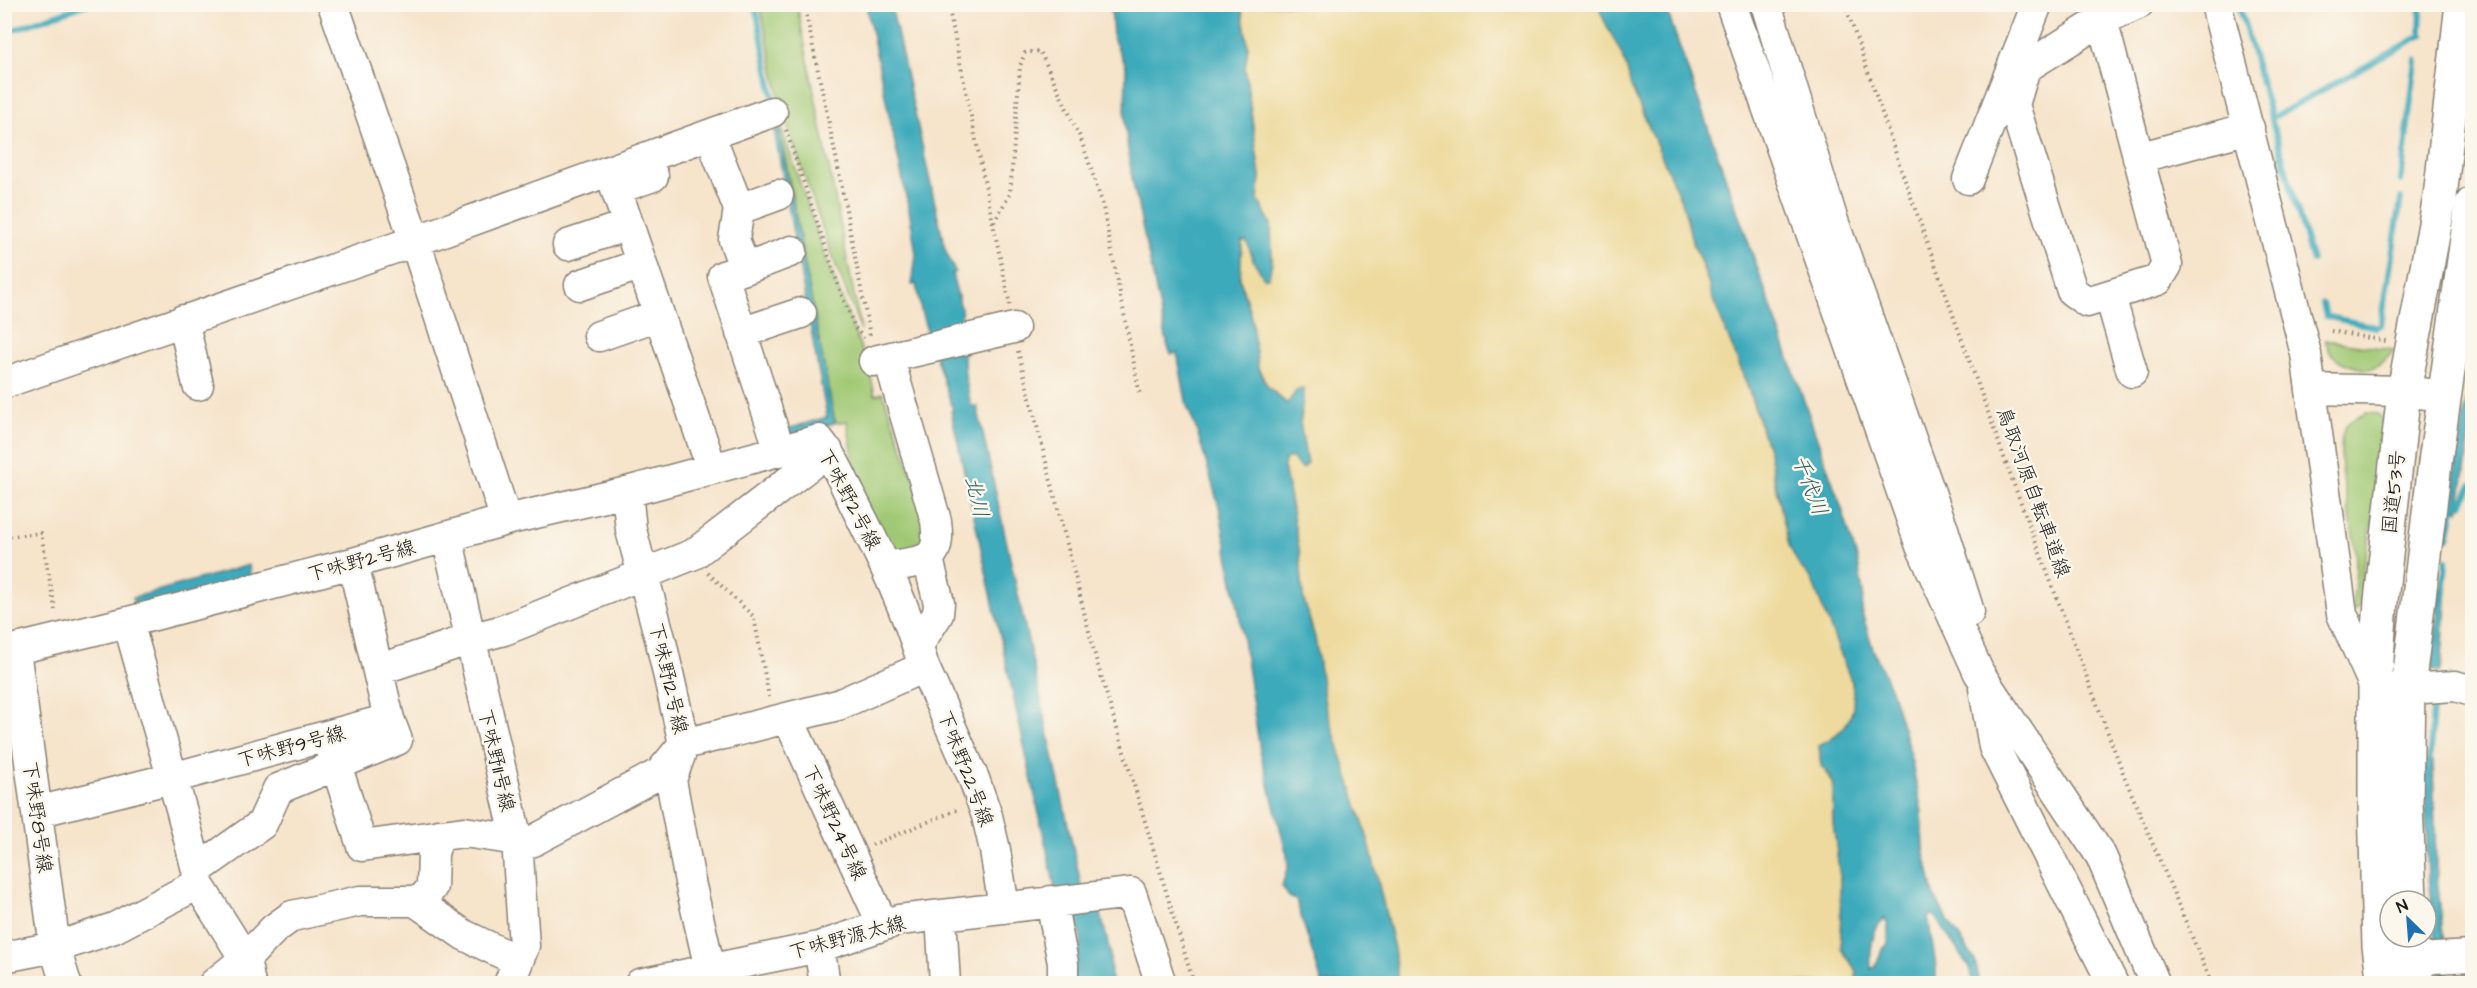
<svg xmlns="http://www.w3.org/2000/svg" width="2477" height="988" font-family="'Architects Daughter','Klee One',sans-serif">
<rect width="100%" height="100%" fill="#fbf7ec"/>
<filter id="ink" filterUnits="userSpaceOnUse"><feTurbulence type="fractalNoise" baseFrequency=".0167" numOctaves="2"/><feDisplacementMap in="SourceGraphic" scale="12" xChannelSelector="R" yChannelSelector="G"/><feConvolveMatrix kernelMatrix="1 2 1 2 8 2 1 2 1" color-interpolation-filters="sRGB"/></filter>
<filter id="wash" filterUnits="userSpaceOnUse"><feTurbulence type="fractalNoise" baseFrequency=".008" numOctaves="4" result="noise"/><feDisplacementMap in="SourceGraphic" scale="24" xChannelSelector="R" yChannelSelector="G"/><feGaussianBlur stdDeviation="1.35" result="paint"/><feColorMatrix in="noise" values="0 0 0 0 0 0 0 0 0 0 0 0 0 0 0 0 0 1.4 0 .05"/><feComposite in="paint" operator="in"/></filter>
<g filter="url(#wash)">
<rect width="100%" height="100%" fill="#f6e4cb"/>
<path fill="#a1c975" stroke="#5e7248" stroke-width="1.5" d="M760 5H797L861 330 831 253 783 113Z
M782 129 821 245 869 369 875 395 883 393 935 538 895 562 859 491 847 421 837 423 833 415 780 130Z
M2325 340 2394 350C2389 356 2383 364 2376 367 2365 373 2338 363 2331 353 2328 350 2327 344 2325 340Z
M2366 413 2378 414 2385 423 2373 520 2363 571 2360 605 2354 611 2352 606C2355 587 2357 565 2355 546 2351 518 2334 454 2344 429 2347 421 2359 417 2366 413Z"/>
<path fill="#eeda9e" stroke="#857b5d" stroke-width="1.5" d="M1241 5H1598C1607 33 1627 53 1630 84L1684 207 1691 237 1748 389 1769 452 1776 490 1799 565 1811 578 1852 683C1858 714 1848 731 1819 745L1821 766C1839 784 1831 798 1833 822 1835 839 1839 855 1840 873 1842 907 1835 942 1857 972L1855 983H1398L1394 949 1368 839 1325 705 1315 638 1303 597 1300 554 1284 467 1285 459 1293 457 1307 464 1300 423 1302 414 1297 390 1288 404 1268 387 1258 368 1251 316 1240 280 1242 241 1247 240 1253 260 1272 261 1271 224 1258 200 1260 176 1245 68 1248 46Z"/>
<path fill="#3caabb" stroke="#2c636c" stroke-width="1.5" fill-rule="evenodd" d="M866 5H891L945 249 955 272 952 274 961 308 965 376 971 406H977L1082 889 1099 906 1110 952 1111 983H1071L1081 943 1080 933 1077 926 1069 919 1056 892 951 411 953 410 922 315 916 284 912 285 916 254 910 215Z
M1111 5H1241L1248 46 1245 68 1260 176 1258 200 1271 224 1272 261 1269 278H1264L1253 260 1247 241H1242L1240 280 1251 316 1258 368 1268 387 1287 404 1297 390 1301 388 1304 390 1300 423 1307 464 1304 468H1300L1292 457 1285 459 1284 467 1300 554 1303 597 1315 638 1325 705 1368 839 1394 949 1398 983H1322L1296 900 1289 897 1282 886 1288 866 1287 855 1260 751 1239 613 1219 507 1197 431 1187 406 1177 353 1171 354 1168 347 1132 178 1125 126 1126 66 1113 38Z
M1598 5H1665L1842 509 1858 562 1863 593 1862 613 1873 649 1892 692 1909 749 1922 812 1924 849 1934 895 1945 916 1975 960 1980 983H1973L1969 967 1933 914 1928 917 1936 966V983H1855L1857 972 1841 948 1840 878 1833 822V783L1830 775 1821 766 1819 745C1848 731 1858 714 1852 683L1811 578 1799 565 1789 546 1769 452 1749 389 1712 297 1705 272 1691 237 1684 207 1630 84C1627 53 1607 33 1598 5ZM1885 918 1888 926V944L1882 950 1875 967 1871 969C1870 954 1871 927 1885 918Z
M774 129 779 130 835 423 782 438 784 430 827 417Z
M2472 366V424L2459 510 2449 508Z
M249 565 251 579 136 610 132 598Z
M2447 587 2441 671 2432 670 2439 588Z
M2433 761 2436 866 2448 983H2441L2428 877 2424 762Z"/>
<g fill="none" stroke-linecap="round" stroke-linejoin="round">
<path stroke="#3caabb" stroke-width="6" d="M755 4 774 101
M2239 5 2312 261
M2420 31 2421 4
M4 33 88 4
M2274 117 2422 35
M2401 181 2416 60
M2323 304 2326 316
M2329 317 2376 327
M2381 325 2401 199
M2462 504 2472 485
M2448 538 2455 504
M2443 594 2446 560
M2429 768 2434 694"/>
</g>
</g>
<g filter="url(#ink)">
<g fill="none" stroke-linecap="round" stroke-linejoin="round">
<defs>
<path id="minor" d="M333 4 415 241 506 520
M1731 4 1921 546 1979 673 2101 856 2155 984
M1766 4 1832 218 1943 529 1969 612
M2216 4 2306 354 2342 614 2375 687 2408 689 2455 686 2472 691
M2102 20 2167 265 2158 280 2087 302 2072 291 2014 105 2025 68 2102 20 2138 4
M717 153 739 209 734 240 745 269 723 276 780 451
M2138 158 2249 128
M653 176 616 189 712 469
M1968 179 2037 4
M739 209 778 195
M568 245 628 225
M745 269 792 251
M580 285 642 264
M2110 296 2132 372
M183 320 198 385
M741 333 801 313
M599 336 659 315
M874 361 1014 328
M4 383 415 241 772 112
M2311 389 2402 391 2445 396
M627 492 631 530 661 642 684 744 671 780 690 882 710 969
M447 537 517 840 524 946 509 984
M886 567C922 560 942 566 936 521L889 359
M128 622 182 812 197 870 198 884 245 959 250 984
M918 645 938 614 939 603 928 559
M15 650 55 948 66 984
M4 652 128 622 353 563 506 520 627 492 819 440C835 460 844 483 855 505 882 558 907 610 924 667L838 705 684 744 660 773 531 842 464 832 362 846 327 736
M924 667 974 779 987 816 995 850 1004 908
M378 670 470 639 504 630 694 554 828 451
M1984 688 1994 747 2113 984
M788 718 883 925
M37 812 172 778 389 719 353 563
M197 870 262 824 278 789 397 740 389 719
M1051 901 1063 963V984
M419 904 432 887 433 853 439 835
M941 915 945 984
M819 947 825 984
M4 957 60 946 114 928 198 884
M2414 963 2434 958 2472 956
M214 984 245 959 274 929 292 916 360 901H415L464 935 518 961
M640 984 819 947 899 920 1131 893 1161 984"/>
<path id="highway" d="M2410 901 2406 803 2408 689 2436 455 2472 204
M2411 937 2417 984
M2384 984 2379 946 2375 801V687L2381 601 2404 391 2440 197 2462 4"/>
</defs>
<use href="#minor" stroke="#898074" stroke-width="33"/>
<use href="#highway" stroke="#898074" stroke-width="36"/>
<path stroke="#898074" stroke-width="4" stroke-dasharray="1.5 4.5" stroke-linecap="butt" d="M804 4 836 157 870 336
M948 4 1010 306
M1845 4 1902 172 2010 474 2125 778 2212 984
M786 130 842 296 855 328 864 338
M994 222 1010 194 1020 66 1025 53 1040 51 1081 139 1102 202 1140 395
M2331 331 2386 341
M1018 351 1096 659 1194 984
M4 537 41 533 56 614
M708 573 754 617 769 697
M872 845 959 809"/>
<use href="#minor" stroke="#fff" stroke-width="30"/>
<use href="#highway" stroke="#fff" stroke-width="33"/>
</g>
</g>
<g text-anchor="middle" stroke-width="5" stroke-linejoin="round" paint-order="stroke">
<g font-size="20" fill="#1c1c1c" stroke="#fbf7ec">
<text transform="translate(2034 492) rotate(70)" y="7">鳥取河原自転車道線</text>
<text transform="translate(2393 492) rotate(-84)" y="7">国道53号</text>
<text transform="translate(850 499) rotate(62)" y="7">下味野2号線</text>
<text transform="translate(361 560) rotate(-15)" y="7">下味野2号線</text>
<text transform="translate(669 678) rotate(77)" y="7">下味野12号線</text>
<text transform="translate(291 746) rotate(-15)" y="7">下味野9号線</text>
<text transform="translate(497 760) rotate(77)" y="7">下味野11号線</text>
<text transform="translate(966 768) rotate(69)" y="7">下味野22号線</text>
<text transform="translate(38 817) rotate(82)" y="7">下味野8号線</text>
<text transform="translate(835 822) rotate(65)" y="7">下味野24号線</text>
<text transform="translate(847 937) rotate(-15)" y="7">下味野源太線</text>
</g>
<g font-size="21" font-style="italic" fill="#2a5c64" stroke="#fbf7ec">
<text transform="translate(1810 485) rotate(69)" y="7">千代川</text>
<text transform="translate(977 497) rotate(77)" y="7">北川</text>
</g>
</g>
<rect width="2477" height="988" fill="none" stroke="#fbf7ec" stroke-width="24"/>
<g transform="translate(2408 919) rotate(335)"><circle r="28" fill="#fbf7ec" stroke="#a29f99" stroke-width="1.5"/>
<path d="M0-4.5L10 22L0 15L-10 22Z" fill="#1f6fb2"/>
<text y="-9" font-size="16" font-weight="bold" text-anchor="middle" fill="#1c1c1c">N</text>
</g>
</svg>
